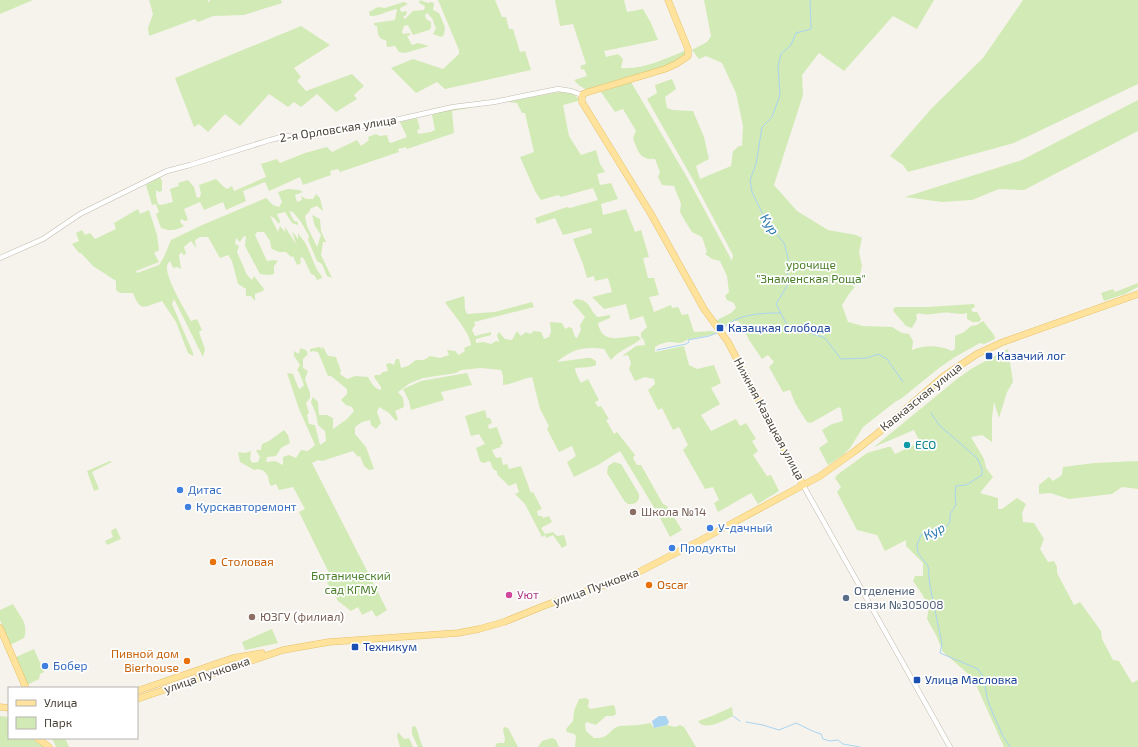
<svg xmlns="http://www.w3.org/2000/svg" width="1138" height="747" font-family="'Exo 2',sans-serif">
<rect width="100%" height="100%" fill="#f6f3ec"/>
<path fill="#d2eab5" d="M0 0H33L0 14Z
M149 0H208L209 3 210 0H281L282 3 244 15 213 16 198 22 195 19 149 36 148 28 153 14Z
M420 0 428 3 431 2 434 3 433 10 439 13 445 27 444 35 441 37 433 34 436 28 432 18 427 13 425 15 426 19 431 22V28L429 30 413 35 408 25 404 26 402 32 403 34 410 33V35L407 36 412 45 418 43 429 46 405 53 399 52 395 46 387 47 386 40 381 39 378 34 377 26 374 25V23L395 20 397 9C386 11 381 16 370 16L369 12 378 7 385 8 404 2 408 4 400 8 401 12 407 11 406 15 403 17 405 19 413 11 424 10 425 6 419 3Z
M438 0H495L502 17H506L509 29H513L520 52 525 51 531 70 445 89 437 82 416 93 391 68 413 59 443 69 459 54V50Z
M555 0H624L627 12 643 9 651 23 658 40 604 51 606 57 618 54 623 59 621 68C643 70 666 58 687 50L686 54 674 63 588 90C582 88 578 85 574 80L587 76 584 69 582 70 580 66 586 64 573 24 560 26Z
M704 0H934L917 29 893 16 844 71 819 53 802 75 803 95 774 185 797 211 828 230 856 235 862 238 859 252 862 266 858 283 849 294 842 305 848 322 863 326 892 327 902 333 909 334 913 341 912 350C926 345 938 345 952 351L955 349V336L964 332 971 326 977 325 983 321 994 335 995 339 984 344 980 343 955 357 939 368 902 398 895 402 863 427 850 448 843 455 828 465 819 448 828 442 822 430 832 424 843 421 841 409 839 407 811 423 807 422 795 403 790 390 783 392 769 367 774 362 768 355 762 359 749 340 742 325 738 321H733L724 326 725 331 723 333 715 321 731 313 736 308 734 303 727 300 725 296 729 292 727 276 720 261 712 259 705 254 707 252 702 237 692 232 685 221 680 212 681 204 674 186 662 185 658 177 660 172 655 159C639 160 638 151 633 138L636 131 623 109 615 112 601 92 631 82 688 179 732 261 733 255 692 178 647 99 657 93 655 85 672 79 676 89 665 97 667 108 673 110 693 111 704 137 709 159 696 166 700 179 731 166 733 151 739 146H742L743 126 736 93 722 63 706 56 699 59 692 50 707 42 711 36Z
M1023 0H1138V84L1014 143 908 172 903 165 890 156 932 108 983 58Z
M301 26 330 45 294 68 301 77 297 81 306 91 352 74 364 86 354 95 357 99 336 112 317 94 301 107 294 102 288 107 269 94 240 126 225 114 208 132 199 124 194 127 175 78Z
M559 92 572 93 579 99 578 101 563 105 569 136 581 155 596 150 600 164 605 172 597 174 600 185 611 183 618 199 601 204 603 215 626 209 635 232 641 230 649 257 643 258 648 278H654L659 295 649 297 654 312 671 305 672 308 678 307 682 315 688 314 694 332 711 331 716 332 715 334 686 340C681 345 677 342 671 342 666 342 659 344 655 347V352L684 346 689 365 697 369 714 365 721 383 711 388 720 404 701 415 711 431 736 419 740 426 746 423 756 439 752 441 758 451 753 455 767 476 771 475 779 491 758 504 751 493 718 512 714 503 719 500 713 487 705 489 683 450 688 445 679 427 673 430 662 408 658 410 648 390 655 384 654 379 645 377 635 381 629 369 631 363 628 355 622 356 636 346 645 345 644 340 641 337V333L647 327 643 316 630 320 626 304 604 309 592 297 612 292 608 278 595 281 594 276 587 278 583 264 573 239 592 233 591 228 563 235 555 218 537 224 535 218 567 207 570 208 598 200 593 188 561 197 558 195 541 200 535 191 520 157 534 152 525 113H522L517 103 508 102 511 101Z
M1138 100V131L1024 190 999 189 972 200 942 202 905 197 1022 160Z
M470 107 469 108 452 111 454 133 407 149 406 147 398 149 399 152 340 172 338 169 330 171 331 175 303 185 300 177 269 191 265 182 243 191 246 201 226 210 223 202 204 210 200 202 184 209 188 220 185 221 181 219 180 222 184 226C176 231 169 231 161 228L156 214 159 212 156 204 152 205 146 185 160 177 162 181V191L159 192 156 190V196L158 204 161 205 173 202 170 189 179 186 178 183 188 180 194 187 197 198 200 197 201 193 199 185 216 179 224 187 227 189 232 186 234 191 266 177 261 164 277 159 280 163 305 153 327 147 332 152 357 140 361 146 369 140 368 137 376 134 380 136 387 135 389 142 391 143 407 137 400 122 417 118 420 129 417 130 418 134 431 132 435 130 432 115 454 108Z
M288 189 299 190 303 192 295 195 297 202 302 200 301 196 306 199H313L316 194 320 198 323 211 317 206 311 208 309 212 305 216 307 226 317 247 321 235 315 226 312 215 320 219 321 231 326 242H323L321 255 332 278 327 276 322 264 317 261 308 240 309 236 301 222 293 212 289 211 294 221 298 222V225L292 223 285 212 277 214 280 221 279 224 274 218 270 216 278 232 280 226 285 232V227L296 244 292 231 298 239V233L306 244 317 270 321 275 322 278 317 280 314 275 311 274 304 259 302 257 300 259 301 263 297 265 293 256 291 257 286 252H279L272 249 271 247 270 241 264 232H257L255 235 267 261 273 260 278 261 274 266V274L270 275 260 274 245 246 246 236 243 237 240 242 236 238 235 244 239 246 237 252 247 275 252 280 254 276 264 289 263 291 255 294V301L251 296H246V289L238 284 232 261 228 255 220 258 208 237H200L195 240 196 248 191 241 184 247 186 254 183 255 182 252 179 255 181 269 177 267 173 268 170 261C169 262 167 265 167 266 165 277 185 310 191 321L197 319 202 330 199 332 205 349 203 357 174 299 172 304 193 353V356L188 353 176 322 162 301C145 306 141 314 133 293H120L116 290V281L93 266 81 253H79L72 244 79 241 76 233 82 230 85 235 90 233 95 239 116 229 114 223 138 209 140 214 149 210 157 235 159 250 154 253 159 262 136 271 137 273 159 265 164 257 171 240 200 226 266 198 273 205 279 207 282 202 278 192Z
M1138 283V287L1125 294 1104 301 1101 293 1113 289 1115 292Z
M464 296C466 304 463 306 467 314L495 312 532 302 534 307 474 322 475 325 472 330 475 336 491 332V335L476 339V343L483 342 491 344 496 341 499 342 497 335 499 332 505 339 512 340 517 331 521 336 526 332 530 334 534 331 541 332 544 339 549 337 551 332 550 322 562 323 565 329 569 327 572 328 575 337 577 338 581 330 580 325 585 317 572 302 576 299C593 301 588 310 598 317L610 315V318L598 323C602 346 622 336 638 336L641 339C631 347 619 350 611 360L604 349C584 346 572 349 557 362L587 358H591L596 361V365C591 368 582 367 575 368L576 373 581 383 588 379 599 400 595 402 598 407 601 406 609 419 606 420 614 434 617 432 635 455 633 458 637 465H641L663 504 667 506 682 530 670 537 658 514 620 451 598 465 574 477 567 462 576 456 572 446 559 452 547 429 549 426 540 409 532 377C522 379 513 384 503 385V376L501 370 481 368 461 370 456 373 423 378 410 383 398 392 403 398 404 407 395 411 398 419 396 421 389 413 379 407 377 412 381 423 376 429 371 425 370 420 362 422 355 427V434L366 447 374 469 369 470 364 466 360 456 358 457 353 451 322 461 318 460 312 463 387 610 376 617 372 610 362 615 358 607 351 611 338 601 325 579 330 575 299 512 305 509 293 487 279 490 276 484 271 486 269 482 268 476 264 471 258 469 254 470 240 462 238 452 245 453 251 451 250 459 252 463 258 462 260 457 256 450H261L262 444 269 441 284 430 288 435 290 443 281 448 276 456 267 457 266 462 275 461 283 465V457L289 455 296 458 301 450 308 451 315 445 299 409 287 373 293 374 298 387 300 389 304 385 299 372 297 370 300 365 294 356V351L299 354 300 348 306 350 308 354 303 359V368L308 371 305 379 310 393V398L306 403 309 413 307 415 309 424 315 425 320 445 326 441 325 431 318 425 316 414 311 402 313 397 318 402 319 415H327L333 418V429L347 419 354 411 352 407 346 405 341 400 347 394V389L331 376H328L318 352 313 351 310 352V349L319 347 323 349 322 345 328 356 336 357 341 371 340 374 347 379 355 376 368 377C371 382 374 389 381 390V387L374 377 375 375H380L383 372 388 371 386 364 390 363 394 365 396 359H399L401 368 408 366 416 360H424L430 356 440 358 449 355 447 350 455 351 459 355 465 351 464 348 471 345C470 332 452 313 445 302Z
M974 304 975 307 971 309 973 312H977L981 319 979 322H973L967 319V313C960 315 957 313 951 313 940 311 929 317 919 313L916 315 917 319 912 328 906 326C902 320 897 317 893 310L895 307H928Z
M1008 349 1013 382 1007 392 999 418 994 402 992 417V442L982 435 971 437 984 459 986 468 993 477 980 493 998 498V509H1002L1017 498 1026 504 1022 513 1023 522 1034 523 1044 539 1040 549 1048 562 1054 561 1057 567V573L1074 605 1080 602 1101 631 1102 639 1113 660 1119 661 1132 683 1138 680V747H1004L973 678 943 652 936 635 927 619 929 607 922 594 913 581 915 576H923V563L906 546V540L885 551 877 535 857 530 837 492 841 487 835 478 837 475 867 453 888 447H891L895 454 920 442 914 430 874 447 957 379 971 369Z
M467 373 472 385 441 392 444 400 411 410 409 401 403 389 421 381Z
M485 410 487 418H490L492 423 488 425 489 429 497 427 503 444 500 445 501 447 492 450 496 458 501 457 503 465 507 464 509 469 521 466 531 493 533 492 542 509 537 511 538 516H542L543 518 549 516 552 522 541 528 545 534 553 532 557 536 564 535 567 545 562 548 553 535 546 538 545 535 542 537 525 504 515 494 519 492 516 483 509 486 497 474V471L493 469 490 461 483 463 480 461 476 448 485 444 479 434 471 436 465 416Z
M110 461 112 462 92 472 99 489 94 491 87 471Z
M1138 461V489L1122 487 1112 494 1069 499 1050 493 1039 494V485L1049 477 1053 481 1062 475 1063 467 1094 463Z
M614 462 621 464 639 494C640 501 635 505 628 504L625 502 607 473 608 466Z
M116 528 121 539 107 545 105 541 113 537 111 532 112 530Z
M13 604C20 617 29 623 24 638L10 645 0 620V610Z
M272 629 278 643 245 650 242 642Z
M34 649 44 672 40 674 39 679 27 685 16 657Z
M586 698 589 700 588 707 591 709 613 705 615 707 616 714 613 716H606L596 725 587 722 585 724 586 731 594 738C610 739 608 730 619 726L639 725 651 723 652 726 655 728 667 725 675 727 680 725 684 727 696 747H575L576 736 574 734 567 732 566 729 573 721 574 711 579 699Z
M732 707 733 716C725 720 704 732 698 721L712 716Z
M0 716 9 717V738H31L44 747H0Z
M415 726C419 732 419 740 423 747H418L412 734V727Z
M504 727 508 728 518 747H495L497 743H504L505 739 503 730Z
M398 732 404 739 409 738 413 747H400L397 736Z
M52 738H65L69 747H56Z
M552 738 556 740 559 747H538L542 741Z"/>
<path fill="#a9d4f2" d="M659 716H666L669 722 667 725 654 728 652 721Z"/>
<g fill="none" stroke-linecap="round" stroke-linejoin="round">
<path stroke="#a9d4f2" stroke-width="1" d="M810 0 811 29 796 33 791 45 781 54 778 66 780 95 772 117 762 127 756 164 750 180 752 192 766 221 784 243 788 258 787 286 776 304 787 325 825 338 841 359 867 358 878 354 887 359 903 382
M722 329C737 314 760 313 780 313
M657 350 686 344 689 342 688 340 709 336 717 333
M931 413 939 425 977 458 982 469V475L966 485 956 486 955 494 956 505 950 514V522L944 529 921 535 917 545 918 553 928 566 930 586 942 644 940 653 978 669 984 678 987 698 993 714 1003 736 1010 747
M733 716 740 721
M746 722 763 725 779 730 796 723C805 727 813 732 821 734L823 739 830 741 838 740 843 744 860 747"/>
<defs>
<path id="minor" d="M0 258 43 239 80 214 167 171 190 165 270 140 282 137 378 124 453 107 494 102 558 89 571 91 582 95
M803 485 950 747"/>
<path id="major" d="M668 0 688 49V56L676 64 665 69 585 93 582 95V102L651 214 704 309 728 342 803 485
M0 628 26 688
M137 691 233 658 262 653
M137 699 283 650 329 642 458 633 479 629 504 622 546 605 633 575 703 539 820 476 855 451 878 433 944 376 977 354 1003 342 1138 294
M0 707 9 708
M37 738 49 747"/>
</defs>
<use href="#minor" stroke="#c2bbae" stroke-width="5.5"/>
<use href="#major" stroke="#e6c16a" stroke-width="7"/>
<use href="#minor" stroke="#fff" stroke-width="4.5"/>
<use href="#major" stroke="#ffe39c" stroke-width="6"/>
</g>
<g fill="#1a4fb4" stroke="#fff" stroke-width="1.5">
<rect x="716" y="324" width="8" height="8" rx="2"/>
<rect x="985" y="352" width="8" height="8" rx="2"/>
<rect x="351" y="643" width="8" height="8" rx="2"/>
<rect x="913" y="676" width="8" height="8" rx="2"/>
</g>
<circle fill="#0f9aa8" stroke="#fff" stroke-width="1.5" cx="907" cy="445" r="4"/>
<g fill="#3f7fe0" stroke="#fff" stroke-width="1.5">
<circle cx="180" cy="490" r="4"/>
<circle cx="188" cy="507" r="4"/>
<circle cx="710" cy="528" r="4"/>
<circle cx="672" cy="548" r="4"/>
<circle cx="45" cy="666" r="4"/>
</g>
<g fill="#8d6e63" stroke="#fff" stroke-width="1.5">
<circle cx="633" cy="512" r="4"/>
<circle cx="252" cy="617" r="4"/>
</g>
<g fill="#e8710a" stroke="#fff" stroke-width="1.5">
<circle cx="213" cy="562" r="4"/>
<circle cx="649" cy="585" r="4"/>
<circle cx="187" cy="661" r="4"/>
</g>
<circle fill="#d1479c" stroke="#fff" stroke-width="1.5" cx="509" cy="595" r="4"/>
<circle fill="#5c6f8a" stroke="#fff" stroke-width="1.5" cx="846" cy="598" r="4"/>
<g text-anchor="middle" stroke-width="3.5" stroke-linejoin="round" paint-order="stroke">
<g font-size="12" fill="#4b4439" stroke="#fff">
<text transform="translate(338 129) rotate(-9)" y="4">2-я Орловская улица</text>
<text transform="translate(921 397) rotate(-39)" y="4">Кавказская улица</text>
<text transform="translate(769 419) rotate(62)" y="4">Нижняя Казацкая улица</text>
<text transform="translate(596 587) rotate(-20)" y="4">улица Пучковка</text>
<text transform="translate(207 675) rotate(-19)" y="4">улица Пучковка</text>
</g>
<g font-size="12" fill="#4a7f2a" stroke="#fff">
<text x="811" y="269">урочище<tspan x="811" dy="14">"Знаменская Роща"</tspan></text>
<text x="351" y="580">Ботанический<tspan x="351" dy="14">сад КГМУ</tspan></text>
</g>
<g font-size="12" fill="#164399" stroke="#fff" text-anchor="start">
<text x="728" y="332">Казацкая слобода</text>
<text x="997" y="360">Казачий лог</text>
<text x="363" y="651">Техникум</text>
<text x="925" y="684">Улица Масловка</text>
</g>
<g font-size="12" fill="#0d838f" stroke="#fff" text-anchor="start">
<text x="915" y="449">ECO</text>
</g>
<g font-size="12" fill="#366cbe" stroke="#fff" text-anchor="start">
<text x="188" y="494">Дитас</text>
<text x="196" y="511">Курскавторемонт</text>
<text x="718" y="532">У-дачный</text>
<text x="680" y="552">Продукты</text>
<text x="53" y="670">Бобер</text>
</g>
<g font-size="12" fill="#785e54" stroke="#fff" text-anchor="start">
<text x="641" y="516">Школа №14</text>
<text x="260" y="621">ЮЗГУ (филиал)</text>
</g>
<g font-size="12" fill="#c56008" stroke="#fff" text-anchor="start">
<text x="221" y="566">Столовая</text>
<text x="657" y="589">Oscar</text>
<text x="179" y="658" text-anchor="end">Пивной дом<tspan x="179" dy="14">Bierhouse</tspan></text>
</g>
<g font-size="12" fill="#4e5e75" stroke="#fff" text-anchor="start">
<text x="854" y="595">Отделение<tspan x="854" dy="14">связи №305008</tspan></text>
</g>
<g font-size="12" fill="#b23c85" stroke="#fff" text-anchor="start">
<text x="517" y="599">Уют</text>
</g>
<g font-size="13" font-style="italic" fill="#2e7ab2" stroke="#fff">
<text transform="translate(770 224) rotate(56)" y="5">Кур</text>
<text transform="translate(934 531) rotate(-28)" y="5">Кур</text>
</g>
</g>
<rect x="8" y="687" width="130" height="52" fill="#ffffff" stroke="#b7b4b0"/>
<rect x="16" y="700" width="20" height="6" fill="#ffe39c" stroke="#b7b4b0"/>
<text x="44" y="707" font-size="12" fill="#4b4439">Улица</text>
<rect x="16" y="717" width="20" height="12" fill="#d2eab5" stroke="#b7b4b0"/>
<text x="44" y="727" font-size="12" fill="#4b4439">Парк</text>
</svg>
